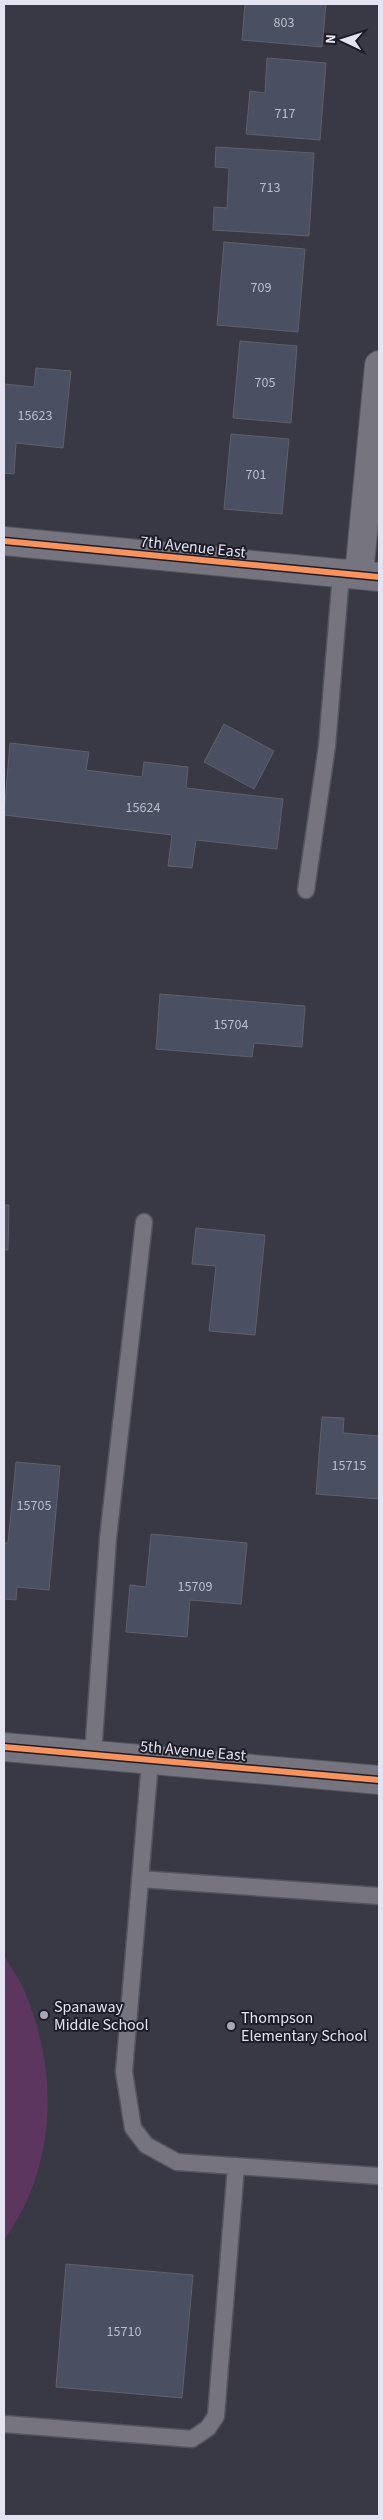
<svg xmlns="http://www.w3.org/2000/svg" width="383" height="2520" font-family="'Source Sans 3',sans-serif">
<rect width="100%" height="100%" fill="#393845"/>
<path fill="#5d365f" d="M4 1955C11 1968 21 1981 26 1995 54 2062 56 2139 25 2205 19 2217 11 2229 4 2241Z"/>
<path fill="#4a4f62" stroke="#5f606a" d="M245 4H326L322 47 242 40Z
M267 58 326 63 320 140 246 134 250 91 265 93Z
M216 147 314 153 309 236 213 230 214 207 227 208 229 168 215 167Z
M224 242 305 249 298 332 217 325Z
M240 341 297 346 291 423 233 418Z
M36 368 71 371 63 448 16 443 14 474 4 473V384L34 387Z
M231 434 289 439 282 514 224 509Z
M224 724 274 751 254 789 204 762Z
M10 743 89 752 86 770 142 777 144 762 188 767 186 788 283 799 277 849 196 840 192 868 168 866 172 835 4 815Z
M160 994 305 1006 302 1047 254 1043 252 1057 156 1049Z
M4 1205H9L8 1250H4Z
M196 1228 265 1235 255 1335 209 1331 216 1266 192 1264Z
M322 1417 344 1418 343 1433 379 1436V1499L316 1494Z
M16 1462 60 1466 49 1590 17 1587 16 1600 4 1599V1543H8Z
M151 1534 247 1543 241 1604 190 1600 187 1637 126 1632 130 1585 146 1587Z
M66 2264 193 2275 182 2398 56 2387Z"/>
<g fill="none" stroke-linecap="round" stroke-linejoin="round">
<defs>
<path id="service" d="M306 890 327 746 341 574
M93 1755 108 1538 144 1222
M150 1761 124 2072 133 2128 146 2145 177 2162 379 2176
M140 1879 379 1896
M4 2424 192 2439 208 2428 216 2416 236 2166"/>
<path id="minor" d="M4 541 379 577
M359 575 379 365
M4 1747 379 1780"/>
</defs>
<use href="#service" stroke="#54545e" stroke-width="19"/>
<use href="#minor" stroke="#54545e" stroke-width="30"/>
<use href="#service" stroke="#75747f" stroke-width="16"/>
<use href="#minor" stroke="#75747f" stroke-width="28"/>
<defs>
<path id="cycleway" d="M4 541 379 577
M4 1747 379 1780"/>
</defs>
<use href="#cycleway" stroke="#1d1c27" stroke-width="9"/>
<use href="#cycleway" stroke="#f8935d" stroke-width="6"/>
</g>
<g fill="#a8a7b5" stroke="#1d1c27" stroke-width="2">
<circle cx="44" cy="2015" r="5"/>
<circle cx="231" cy="2026" r="5"/>
</g>
<g text-anchor="middle" stroke-width="4" stroke-linejoin="round" paint-order="stroke">
<g font-size="14" fill="#bdbecd">
<text x="284" y="27">803</text>
<text x="285" y="118">717</text>
<text x="270" y="192">713</text>
<text x="261" y="292">709</text>
<text x="265" y="387">705</text>
<text x="35" y="420">15623</text>
<text x="256" y="479">701</text>
<text x="143" y="812">15624</text>
<text x="231" y="1029">15704</text>
<text x="349" y="1470">15715</text>
<text x="34" y="1510">15705</text>
<text x="195" y="1591">15709</text>
<text x="124" y="2336">15710</text>
</g>
<g font-size="16" fill="#e3e3f1" stroke="#1d1c27">
<text transform="translate(193 546) rotate(6)" y="6">7th Avenue East</text>
<text transform="translate(193 1750) rotate(5)" y="6">5th Avenue East</text>
</g>
<g font-size="16" fill="#e3e3f1" stroke="#1d1c27" text-anchor="start">
<text x="54" y="2012">Spanaway<tspan x="54" dy="18">Middle School</tspan></text>
<text x="241" y="2023">Thompson<tspan x="241" dy="18">Elementary School</tspan></text>
</g>
</g>
<rect width="383" height="2520" fill="none" stroke="#e3e3f1" stroke-width="10"/>
<g transform="translate(343 40) rotate(274)" stroke="#1d1c27" stroke-width="4" paint-order="stroke">
<path d="M0-4L9 19L0 12L-9 19Z" fill="#e3e3f1"/>
<text y="-8" font-size="14" font-weight="bold" text-anchor="middle" fill="#e3e3f1">N</text>
</g>
</svg>
